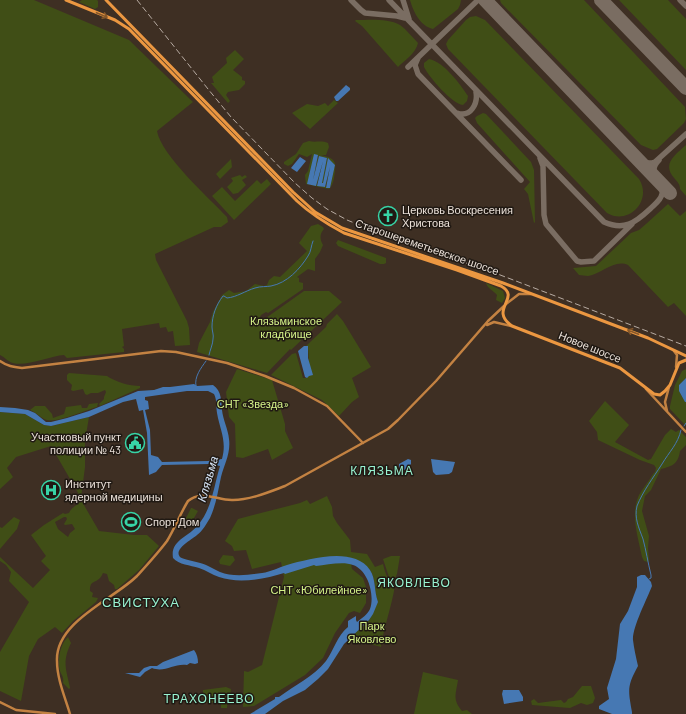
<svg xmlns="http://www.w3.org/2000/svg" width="686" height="714" font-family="Barlow,sans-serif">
<rect width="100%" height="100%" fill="#3e2f23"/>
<path fill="#404e16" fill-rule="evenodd" d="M0 0H34L129 40 193 102 157 131C161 155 209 198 227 217L228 222 221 227H214L155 254 156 260 187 321 189 328 190 345 175 346 173 331 168 332 166 327 160 328 159 323 122 329 124 346 122 347 124 349V352L67 358 64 355C50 356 26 367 13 363 8 362 5 357 0 355Z
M82 0H97L98 1V7L95 9 79 2Z
M410 0H461L460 5 458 9 433 29C420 26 413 11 410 0Z
M500 0H584L685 107 686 119 684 123 657 149 653 150 641 145 501 3Z
M619 0H668L686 19V70Z
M476 16 485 20 639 179C653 201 628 226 607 213L448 49 446 44 448 40 466 20 470 17Z
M356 20C369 20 388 18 400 25 407 30 412 37 418 43 416 53 405 60 398 67L362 26 355 21Z
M235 50 244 59 233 70 242 77V80L245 81V84L239 90 228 92 226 95 230 101 228 103 211 83H214L212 77 227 63 226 58Z
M429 59C444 62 460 84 468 96L467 101 463 105C452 104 429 77 424 67V63Z
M334 100 338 103 310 129 292 113 307 104 318 106 325 103 328 106Z
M483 113 486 114 531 162 534 170 535 222 534 223 528 194 524 189 530 182 477 123 475 118 477 116Z
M309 141C315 143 321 140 328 143L329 147 326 155H321C338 159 336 163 334 178 333 183 332 186 329 189L306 184 305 175 308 171 312 154 307 157 299 154 292 164 288 166 284 164V162L296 154 303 143ZM314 155 318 156 312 180H313L319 156 327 158 321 183 323 184 328 159 335 165 330 188 326 187 330 167 325 187 317 185 323 161 322 160 316 185 308 184Z
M686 145V196L680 189C680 184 678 183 675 179 661 164 675 155 686 145Z
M231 159 232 167 220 179 216 174Z
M240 175 242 177 245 175 247 177 242 180 246 185 238 193 233 194 227 187 233 181 231 178Z
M267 179 271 184 234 220 212 196 222 187 235 201 257 180 261 184Z
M668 204 680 216 686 211V316L674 303 668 307 628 265C614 259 602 274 588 276 585 276 582 275 579 275L573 268 596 266 631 233 639 230 646 224Z
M318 224 323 227 324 229C319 234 320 240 323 245L320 252 315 259V271L308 269 297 277 299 278V282L303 283V289L268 313 266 312 261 315 256 325 278 348 256 325 304 291H329L342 302 291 350 290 349 267 373 197 352 199 343 210 322 213 312 222 295 229 290 234 293 246 291 255 284 264 286 267 285 269 280 274 276 280 277 307 251 299 243 311 226Z
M338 240 386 258V263L384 264H380L338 246 336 243Z
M486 283 503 291 505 298 502 303 496 300 497 295C494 291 487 288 486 283Z
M337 314 343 321 371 367 352 378 359 397 352 402 339 416 322 400 271 375 292 354 296 353 303 378H307C309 367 309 357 308 347L306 346 326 327 327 324Z
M237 369 272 380 285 424V431L293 448 272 460 268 449 243 458 236 457 235 424 229 417 226 392Z
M686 369V378L679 385V391L685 402H686V426L670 409V406L675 385 682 371Z
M69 373 107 376C116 382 129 386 140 386V388L100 406 99 404 104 399V397L106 392 105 390 98 393H91L87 395 85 394 83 389 73 391 71 390 72 385 67 380V375Z
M605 401 629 425 615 442 648 460 651 459 665 435 671 429 676 432 679 430 686 437V445L680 451C678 464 673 466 661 469L651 490 645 496 642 511 649 536 648 548 649 560 648 562 644 561 642 557C638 536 630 515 639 495 643 488 649 481 653 474L655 472 656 468 654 465 640 460 598 440 597 432 589 421Z
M98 403 97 407C86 410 57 423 47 420 42 419 37 413 30 410L35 406H45L52 414 53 418 64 414 66 407 81 405 82 408H87L89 404Z
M0 412 25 414 44 425 51 426 89 417 85 441V467L81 498 51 446 16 457 7 468 13 477 0 489Z
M327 496 332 507 333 516 337 523 350 540 351 552 367 554 375 567 383 564C385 572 387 580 395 585 392 606 384 626 381 647L350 638 369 620 378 602C374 592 376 579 370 570 366 565 356 561 350 558L352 569 363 578 366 587V603L360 613 354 611 349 613 335 633 323 658 305 675 254 706 243 707 244 671 248 672 262 665 284 577 281 562 252 569 246 550 234 551 232 546 225 541 238 519 300 503 307 500 310 504Z
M81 500 99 531 134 535H147L159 546 139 570 117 589H115L114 585 109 581 107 574 103 573C102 575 101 577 100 578 94 584 90 580 90 591L93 593 92 597 98 598 96 602 73 621 62 633 55 627 38 639 29 656 21 701 0 691V652L29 602 9 581 11 572 6 565 0 561V557L33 588 50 570 41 561 46 556 31 535 44 525 63 513 65 514 69 513C72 506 78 506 81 500ZM64 517H66L67 519 64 524 65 525 72 524 75 529 70 533 68 537 58 529 55 522Z
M191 508H192L198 511 190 525 184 522Z
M14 517 20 520 17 529 0 549V527L2 528Z
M223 555 233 556 235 560 230 566 220 564 219 561Z
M391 556H400L397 574 394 580 389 577 383 559Z
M68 637 71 643C62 662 66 669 70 688L69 689 63 683C64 677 62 676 60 671 57 661 60 644 68 637Z
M423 672 458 680C456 694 452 699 462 711L467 710 472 714H414Z
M582 686H591L595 698 593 703 587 705 581 703 570 708 532 705 531 701 534 699 538 703 561 700 564 703 566 702 568 699 573 697Z
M226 687 231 689 230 698H228L227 708H221V702L203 703V690Z"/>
<path fill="#4678b3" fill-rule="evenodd" d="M346 85 350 88V90L338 101H336L334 97Z
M314 154 318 155 313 180 319 156 327 158 322 183H323L328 158 335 165 330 188H326L330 167 325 187 317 186 323 161 316 186 307 184Z
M300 157 306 161 297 172 291 168Z
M304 346H308V358L313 375 309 376 307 378 305 377 298 351Z
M686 378V402H685L679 391V385Z
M194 384 197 386 213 385C222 391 221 401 222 410 223 420 228 429 229 439 231 453 224 465 221 477 218 491 216 505 210 518 207 523 202 532 197 535 193 539 173 549 180 557 183 560 201 562 206 565 211 567 215 570 220 572 232 577 249 575 262 573 271 572 279 567 287 565 309 559 354 546 370 570 376 579 374 591 378 602L373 614 369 620 344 644 328 669 318 679 305 690 283 701 265 714H250L275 699V697H279C295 685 313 677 326 661 334 650 337 636 348 627V621L356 616V620L357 622C362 618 368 614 370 609 375 595 368 570 353 565 343 561 327 565 316 566L314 565 285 574 284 573C265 579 239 584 219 577 212 575 206 570 199 568 190 565 179 565 173 558 170 540 189 537 198 525 212 509 214 485 220 466L209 464 162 465 156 472 149 475 147 433 143 410 139 411 136 399 123 402 89 417 51 426 44 425 25 414 0 412V407L15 408 28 410 35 413 46 422H51L67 418 89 411 138 391 154 390 163 387H170ZM187 391H208L214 394C217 400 216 406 217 413 220 430 227 441 222 459L208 461 162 462 158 457 151 455 150 430 145 410 149 409 148 401 145 400V397Z
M408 459 411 460V464L406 469 399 473V464Z
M431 459 455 462 452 472 449 474 436 475 433 472Z
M641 575H645L651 582 652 586C647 599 632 628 633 640 634 649 636 657 638 666 627 686 628 690 632 712V714H612L599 709V706L609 699 607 688 616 659 620 624 628 611 637 587V577Z
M194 650C197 654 198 658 198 663L195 664 190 663 187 665C174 663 165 673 152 668L145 672 140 677 125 673H139L144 668 150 666H157L163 662Z
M503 690H519L523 697V701L504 704 502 694Z"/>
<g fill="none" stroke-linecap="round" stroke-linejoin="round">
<path stroke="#4678b3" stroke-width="1" d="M209 355C210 350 213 344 213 339 214 335 212 331 212 327 212 316 216 305 223 296H224L227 298C237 297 245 291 255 288 261 286 266 287 271 286 287 283 300 269 308 256 311 252 311 246 313 241
M196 386C194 377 201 368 206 361
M684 426 686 423
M649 579 651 578V575C648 563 646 550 643 539 639 528 634 518 637 506 643 491 653 478 662 464 669 452 678 444 681 430"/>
<path stroke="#7a6d62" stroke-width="5.5" d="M351 0 361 10 365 13 397 16 405 18
M389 0 604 222C624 231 635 223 650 209 655 204 661 200 662 194 665 180 645 174 659 160
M403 0 409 19
M680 0 686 6
M418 58 415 65 418 74 521 180
M408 67 478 0
M457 113C471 118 478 103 476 92
M635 156C641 161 646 165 655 162L686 134
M540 158 543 166 544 215 546 224 577 261 581 262 594 261 632 224"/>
<path stroke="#7a6d62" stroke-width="14" d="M485 0 670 193
M601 0 686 88"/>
<path stroke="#c38242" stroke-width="2.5" d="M506 304 519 294H531
M487 325 494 322 511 326
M674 351 677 355 676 367
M0 361C7 366 13 367 22 368L161 351 176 352 227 363 265 376 294 388 327 406 363 443
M646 389 686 432
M667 411 665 402 669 387
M0 702 16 710 55 714
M70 714C65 697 57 679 57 661 55 622 114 599 137 576 147 565 158 553 167 541 175 528 180 514 188 501 202 489 218 501 233 500 250 500 269 492 285 486L388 429 398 420 436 381 488 321 504 306"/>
<path stroke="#eb9741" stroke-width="3" d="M66 0 115 20 129 29 297 201C312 215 327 224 344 233L457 270 501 286C522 298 488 309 512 326L620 368 654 394 660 395 665 391 670 385 679 363 686 360
M106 0 293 192 315 212 342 228 503 283 648 338 686 356"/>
<path stroke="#b7aba2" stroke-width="1" stroke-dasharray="6 3" stroke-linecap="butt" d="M137 0 208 89 231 117 295 183 312 198 327 209 347 220 379 233 495 273 686 346"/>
</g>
<defs><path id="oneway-shaft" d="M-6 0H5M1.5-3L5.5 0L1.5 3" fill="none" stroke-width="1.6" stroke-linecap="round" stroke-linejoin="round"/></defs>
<g stroke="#86582a">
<use href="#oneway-shaft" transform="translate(102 15) rotate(23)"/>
<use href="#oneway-shaft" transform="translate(633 332) rotate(-159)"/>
</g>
<defs>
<symbol id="church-ring" viewBox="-11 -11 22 22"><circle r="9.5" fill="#201913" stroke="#37d4a6" stroke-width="1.5"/><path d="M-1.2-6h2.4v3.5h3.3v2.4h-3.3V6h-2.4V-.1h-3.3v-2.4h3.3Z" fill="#37d4a6"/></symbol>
<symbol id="civic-ring" viewBox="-11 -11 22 22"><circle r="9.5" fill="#201913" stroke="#37d4a6" stroke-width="1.5"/><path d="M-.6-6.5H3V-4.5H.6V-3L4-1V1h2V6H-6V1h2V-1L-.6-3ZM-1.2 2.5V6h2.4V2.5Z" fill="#37d4a6"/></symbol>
<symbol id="hospital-ring" viewBox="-11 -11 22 22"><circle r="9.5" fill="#201913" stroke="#37d4a6" stroke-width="1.5"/><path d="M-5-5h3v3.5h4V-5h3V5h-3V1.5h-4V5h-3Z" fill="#37d4a6"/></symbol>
<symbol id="stadium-ring" viewBox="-11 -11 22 22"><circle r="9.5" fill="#201913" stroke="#37d4a6" stroke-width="1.5"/><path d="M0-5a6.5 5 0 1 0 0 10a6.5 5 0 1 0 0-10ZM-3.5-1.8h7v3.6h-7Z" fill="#37d4a6"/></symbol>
</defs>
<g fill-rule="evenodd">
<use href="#church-ring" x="377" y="205" width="22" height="22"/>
<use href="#civic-ring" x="124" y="432" width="22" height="22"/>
<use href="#hospital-ring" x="40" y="479" width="22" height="22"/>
<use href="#stadium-ring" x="120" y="511" width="22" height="22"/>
</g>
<g text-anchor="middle" stroke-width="3" stroke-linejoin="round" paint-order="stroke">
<g font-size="11" fill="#eae0d8" stroke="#201913" text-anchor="start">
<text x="402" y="214">Церковь Воскресения<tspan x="402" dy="13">Христова</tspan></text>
<text x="121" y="441" text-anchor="end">Участковый пункт<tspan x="121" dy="13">полиции № 43</tspan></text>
<text x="65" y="488">Институт<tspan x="65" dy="13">ядерной медицины</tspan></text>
<text x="145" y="526">Спорт Дом</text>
</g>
<g font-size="11" fill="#eae0d8" stroke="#201913">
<text transform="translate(427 247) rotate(19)" y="4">Старошереметьевское шоссе</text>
<text transform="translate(590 347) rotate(22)" y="4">Новое шоссе</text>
</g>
<g font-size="11" fill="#d5f389" stroke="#201913">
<text x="286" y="325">Клязьминское<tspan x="286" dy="13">кладбище</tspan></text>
<text x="253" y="408">СНТ «Звезда»</text>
<text x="319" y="594">СНТ «Юбилейное»</text>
<text x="372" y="630">Парк<tspan x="372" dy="13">Яковлево</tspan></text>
</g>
<g font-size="12" letter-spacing="1" fill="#98f3d1" stroke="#201913">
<text x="382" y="475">КЛЯЗЬМА</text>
<text x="414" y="587">ЯКОВЛЕВО</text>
<text x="209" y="703">ТРАХОНЕЕВО</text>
</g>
<g font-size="12" font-style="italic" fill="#d3e1f2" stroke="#201913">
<text transform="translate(208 479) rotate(-74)" y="4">Клязьма</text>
</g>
<g font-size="13" letter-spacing="1" fill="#98f3d1" stroke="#201913">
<text x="141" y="607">СВИСТУХА</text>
</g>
</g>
</svg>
